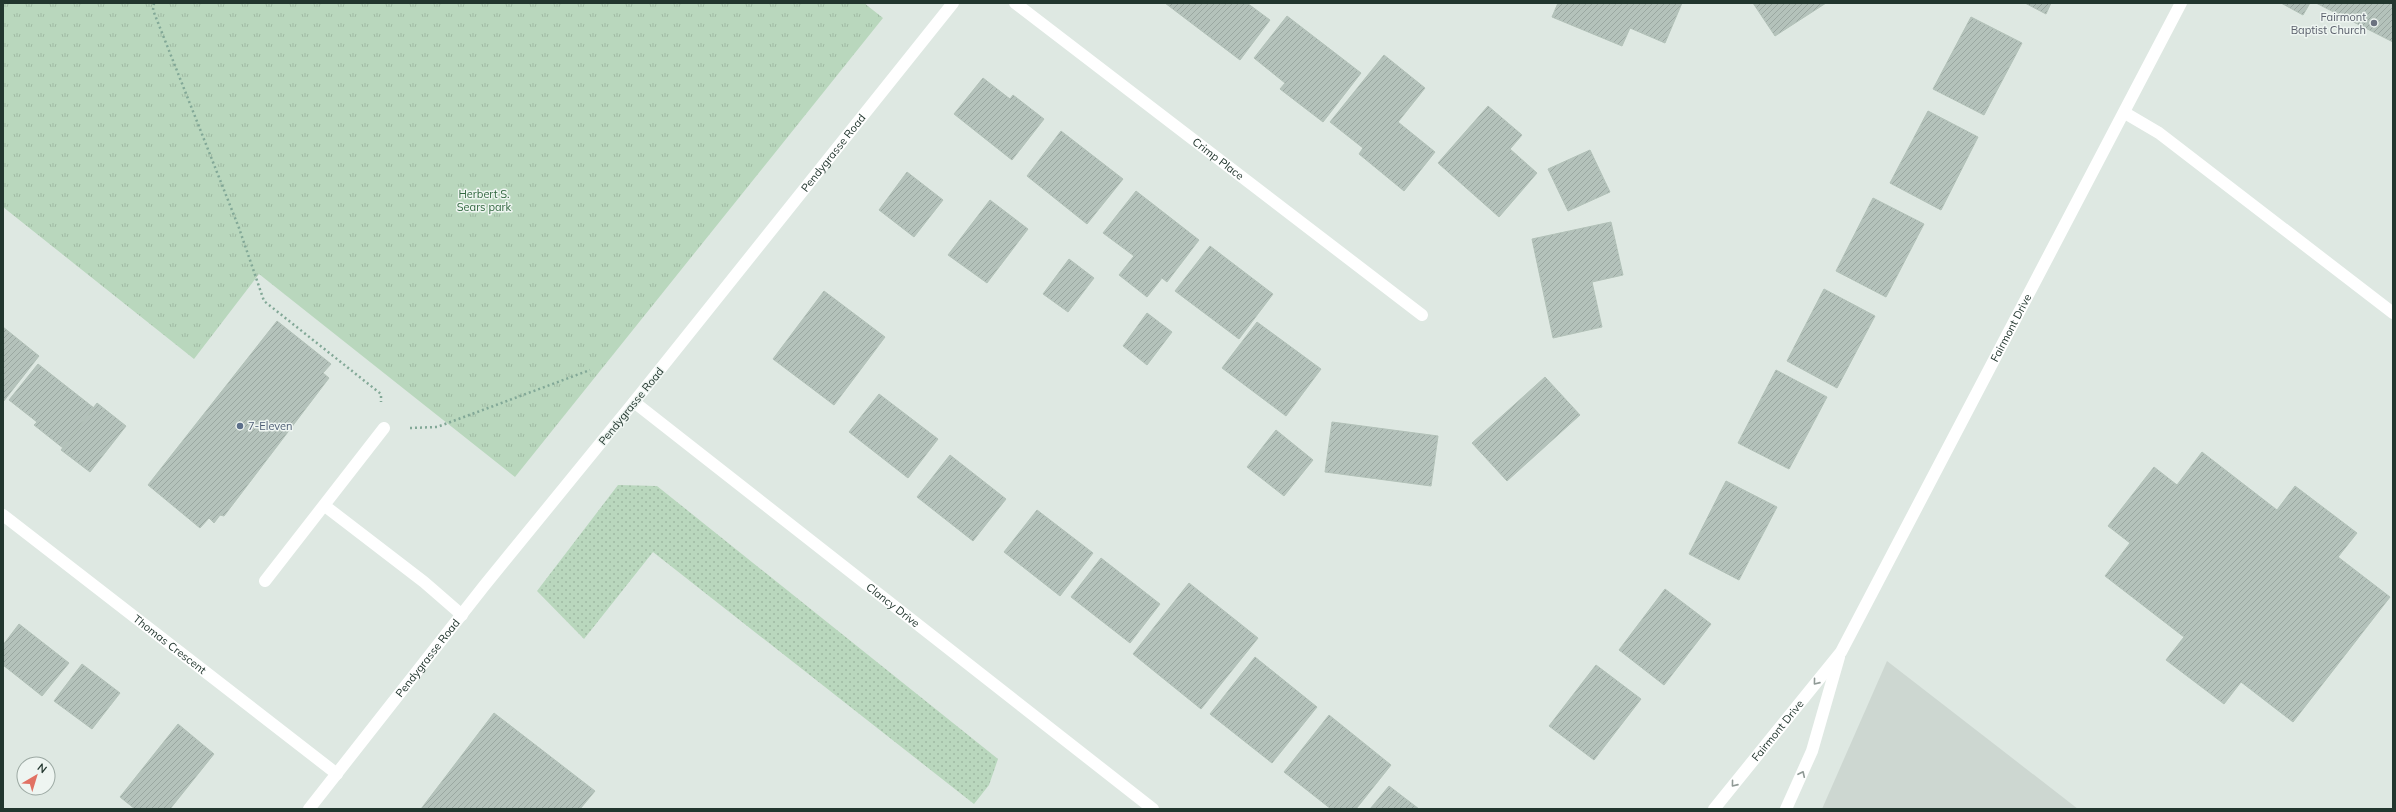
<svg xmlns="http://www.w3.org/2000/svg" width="2396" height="812" font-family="Mulish,sans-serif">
<defs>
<pattern id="grass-dots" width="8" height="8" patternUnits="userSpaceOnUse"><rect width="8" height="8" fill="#b9d7bd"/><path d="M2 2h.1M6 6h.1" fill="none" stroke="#9fb9a3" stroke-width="1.8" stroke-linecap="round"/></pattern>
<pattern id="park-tufts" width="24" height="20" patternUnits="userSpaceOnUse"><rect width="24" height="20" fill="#b9d7bd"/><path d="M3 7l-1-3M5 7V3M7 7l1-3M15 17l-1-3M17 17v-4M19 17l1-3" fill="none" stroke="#9fb9a3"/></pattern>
<pattern id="building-hatch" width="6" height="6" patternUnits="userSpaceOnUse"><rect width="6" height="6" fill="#b4c2bb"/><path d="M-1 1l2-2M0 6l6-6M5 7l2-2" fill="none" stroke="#9aa7a1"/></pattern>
</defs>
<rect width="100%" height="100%" fill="#dee8e2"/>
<path fill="#cdd7d1" d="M1887 661 2078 809H1822Z"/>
<path fill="url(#grass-dots)" d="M618 485 657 486 998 759 989 785 974 804 653 552 584 639 537 591Z"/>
<path fill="url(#park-tufts)" d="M3 3H864L883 18 515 477 259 274 194 359 3 207Z"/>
<path fill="url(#building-hatch)" stroke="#b2c1b8" d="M1165 3H1247L1270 20 1240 60Z
M1558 3H1682L1665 43 1630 28 1622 46 1552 17Z
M1753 3H1826L1775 36Z
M2025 3H2051L2046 14Z
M2281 3H2310L2303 15Z
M2316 3H2393V42Z
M1287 16 1361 73 1323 122 1280 89 1285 83 1254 58Z
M1971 17 2022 43 1984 115 1933 89Z
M1384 55 1425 88 1398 122 1435 152 1404 191 1359 154 1363 148 1330 122Z
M983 78 1010 99 1013 95 1044 119 1012 160 954 114Z
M1488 106 1522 135 1510 149 1537 173 1499 217 1438 163Z
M1928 111 1978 137 1941 210 1890 183Z
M1061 131 1123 179 1087 224 1027 176Z
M1590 150 1610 192 1568 211 1548 169Z
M907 172 943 200 914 237 879 210Z
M1136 191 1199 240 1167 282 1162 278 1147 297 1119 275 1134 256 1103 233Z
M1873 198 1924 224 1886 297 1836 271Z
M990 200 1028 229 987 283 948 255Z
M1611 222 1623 275 1592 282 1602 327 1553 338 1532 239Z
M1210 246 1273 294 1239 339 1175 291Z
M1069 259 1094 278 1068 312 1043 294Z
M1824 289 1875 316 1837 388 1787 361Z
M824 291 885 337 834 405 773 359Z
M1147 313 1172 332 1147 365 1123 346Z
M277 321 331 364 323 373 329 378 224 516 220 515 214 523 209 518 200 528 148 485Z
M1257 322 1321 369 1286 416 1222 368Z
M3 327 39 356 3 402Z
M38 364 94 408 63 448 34 425 37 422 9 400Z
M1776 370 1827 397 1789 469 1738 443Z
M1545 377 1580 415 1507 481 1472 443Z
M879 394 938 439 908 478 849 432Z
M97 403 126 426 90 472 61 450Z
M1332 422 1438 436 1431 486 1325 472Z
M1276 430 1313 460 1284 496 1247 467Z
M2202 452 2277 510 2295 486 2357 533 2338 557 2390 597 2293 722 2241 682 2224 704 2166 660 2184 637 2105 576 2130 543 2108 526 2154 467 2177 485Z
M950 455 1006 499 973 541 917 497Z
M1726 481 1777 507 1739 580 1689 554Z
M1037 510 1093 553 1060 596 1004 552Z
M1101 558 1160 604 1130 643 1071 597Z
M1189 583 1258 638 1201 709 1133 654Z
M1665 589 1711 624 1664 685 1619 650Z
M19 624 69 663 42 696 3 665V645Z
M1255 657 1317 707 1272 763 1210 714Z
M82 664 120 693 92 729 54 701Z
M1596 665 1641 699 1594 760 1549 726Z
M494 713 595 791 580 809H421Z
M1329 715 1391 765 1356 809H1331L1284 772Z
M178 724 214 754 170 809H135L120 797Z
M1389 786 1419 809H1370Z"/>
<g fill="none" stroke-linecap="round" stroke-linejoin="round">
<path stroke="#82a897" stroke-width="2.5" stroke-dasharray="2 3" stroke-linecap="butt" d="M154 3 153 10 239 228 264 301 381 394V402
M410 428 437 427 590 370"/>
<path stroke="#fff" stroke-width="12" d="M2125 113 2159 133 2393 313
M325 506 424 582 462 615
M265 581 384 428"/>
<g stroke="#fff" stroke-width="12">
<path id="s1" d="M1015 3 1422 315"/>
<path id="s2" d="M634 402 953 3"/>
<path id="s3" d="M3 515 337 774"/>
</g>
<g stroke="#fff" stroke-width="12">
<path id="s4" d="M309 809 484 586 634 402 1153 809"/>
<path id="s5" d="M1714 809 1841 652 2181 3"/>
<path d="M1786 809 1812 751 1839 657"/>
</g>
</g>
<defs><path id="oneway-chevron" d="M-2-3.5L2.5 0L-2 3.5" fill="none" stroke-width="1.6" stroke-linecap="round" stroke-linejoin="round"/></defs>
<g stroke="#909a96">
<use href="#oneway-chevron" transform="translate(1816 682) rotate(129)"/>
<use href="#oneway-chevron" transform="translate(1802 774) rotate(-65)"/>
<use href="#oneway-chevron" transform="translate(1734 784) rotate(129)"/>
</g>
<circle fill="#6b7280" stroke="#eef5f1" stroke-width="1.5" cx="2374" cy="23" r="4"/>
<circle fill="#5c6f8a" stroke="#eef5f1" stroke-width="1.5" cx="240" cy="426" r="4"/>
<g text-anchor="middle" stroke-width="3" stroke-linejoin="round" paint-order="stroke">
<g font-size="11" fill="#5b616d" stroke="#eef5f1" text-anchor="end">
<text x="2366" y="21">Fairmont<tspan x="2366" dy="13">Baptist Church</tspan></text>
</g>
<g font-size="11" fill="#22362e" stroke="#eef5f1">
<text dy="4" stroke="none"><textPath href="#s2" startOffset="319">Pendygrasse Road</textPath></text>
<text dy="4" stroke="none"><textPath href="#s1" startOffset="256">Crimp Place</textPath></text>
<text dy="4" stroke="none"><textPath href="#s5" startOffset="568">Fairmont Drive</textPath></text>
<text transform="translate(631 406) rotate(-51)" y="4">Pendygrasse Road</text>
<text dy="4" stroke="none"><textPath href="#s4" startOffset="850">Clancy Drive</textPath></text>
<text dy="4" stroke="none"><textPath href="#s3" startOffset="211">Thomas Crescent</textPath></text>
<text dy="4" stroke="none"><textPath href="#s4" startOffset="192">Pendygrasse Road</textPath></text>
<text dy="4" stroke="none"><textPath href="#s5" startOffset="101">Fairmont Drive</textPath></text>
</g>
<g font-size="11" fill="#31673f" stroke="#eef5f1">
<text x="484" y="198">Herbert S.<tspan x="484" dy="13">Sears park</tspan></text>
</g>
<g font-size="11" fill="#4e5e75" stroke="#eef5f1" text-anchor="start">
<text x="248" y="430">7-Eleven</text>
</g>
</g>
<rect width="2396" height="812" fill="none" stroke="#22362e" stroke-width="8"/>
<g transform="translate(36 776) rotate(38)"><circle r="19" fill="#eef5f1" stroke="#9ca9a3"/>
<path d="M0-3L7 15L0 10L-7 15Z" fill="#e17163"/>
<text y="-6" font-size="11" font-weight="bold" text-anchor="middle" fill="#22362e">N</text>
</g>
</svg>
